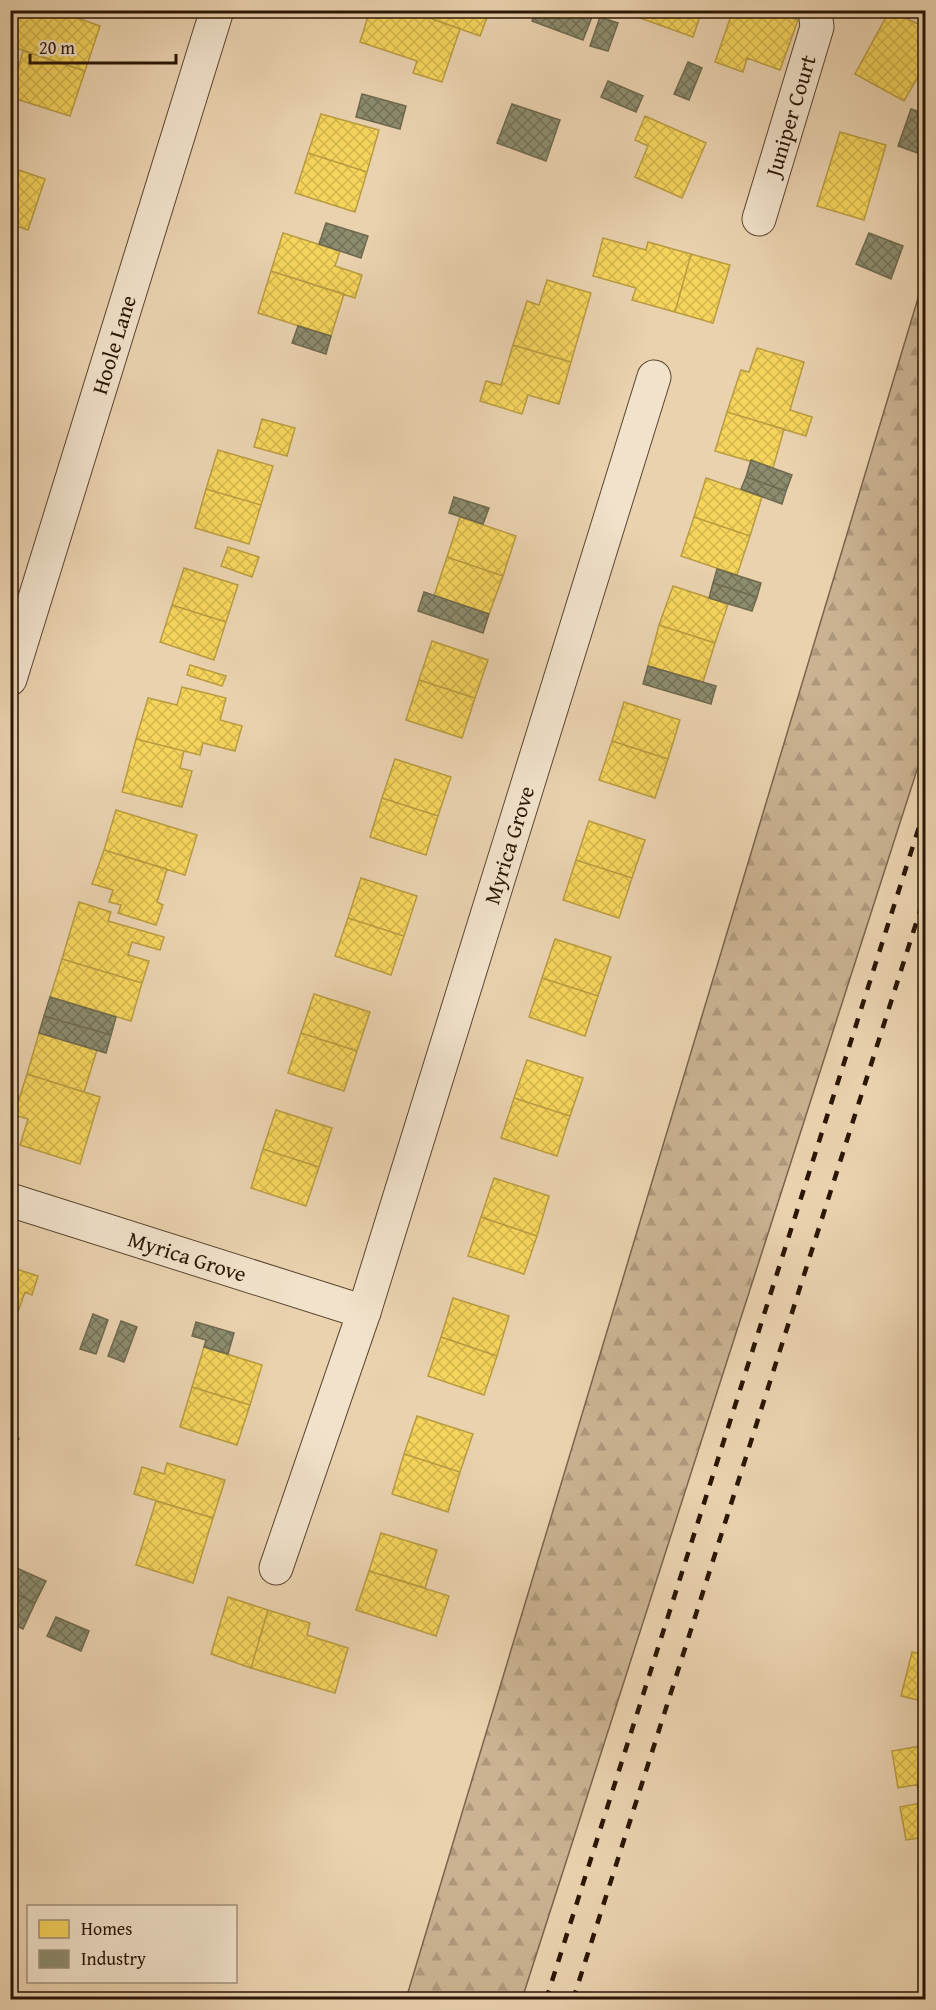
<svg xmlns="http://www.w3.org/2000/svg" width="936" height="2010" font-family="'Gentium Book Plus',serif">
<defs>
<pattern id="forest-firs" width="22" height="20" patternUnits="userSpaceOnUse" patternTransform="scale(1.5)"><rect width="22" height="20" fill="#cab292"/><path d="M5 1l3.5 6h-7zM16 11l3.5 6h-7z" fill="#ae987c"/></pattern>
<pattern id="homes-cross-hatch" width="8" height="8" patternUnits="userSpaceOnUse" patternTransform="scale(1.5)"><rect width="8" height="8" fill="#f6d55c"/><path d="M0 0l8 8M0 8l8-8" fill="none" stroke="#d3b64e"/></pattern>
<pattern id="industry-cross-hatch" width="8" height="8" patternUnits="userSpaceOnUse" patternTransform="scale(1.5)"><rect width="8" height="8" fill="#8c8c6e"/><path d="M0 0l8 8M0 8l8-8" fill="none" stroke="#737158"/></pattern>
</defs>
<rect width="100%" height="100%" fill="#ead2af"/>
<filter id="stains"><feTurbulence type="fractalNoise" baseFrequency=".00333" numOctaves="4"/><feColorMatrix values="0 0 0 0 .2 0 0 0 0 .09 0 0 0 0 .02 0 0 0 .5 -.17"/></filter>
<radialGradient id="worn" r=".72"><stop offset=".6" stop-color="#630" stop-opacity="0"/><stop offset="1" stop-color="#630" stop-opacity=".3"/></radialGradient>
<path fill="url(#forest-firs)" stroke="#7a644c" stroke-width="1.5" d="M925 275V745L522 1999H406Z"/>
<path fill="url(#homes-cross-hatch)" stroke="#b99c42" stroke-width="1.5" d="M10 10H54L100 26 85 71 10 46Z
M370 10H407L460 29 442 82 413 73 417 61 360 42Z
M407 10H475L488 15 480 36Z
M630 10H702L693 37 629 14Z
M733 10H770L798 20 780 70 747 58 743 72 715 62Z
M890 10 926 28V63L904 101 855 74Z
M23 51 85 71 70 116 10 97Z
M321 114 379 130 367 172 308 153Z
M645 116 706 143 682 198 635 177 648 146 635 140Z
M840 132 886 145 864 220 817 206Z
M308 153 367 172 355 212 295 193Z
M10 167 45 179 28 230 10 224Z
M283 233 340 251 335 266 362 275 355 298 271 271Z
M603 238 646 250 648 242 691 254 675 312 632 300 636 288 593 276Z
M691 254 730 265 713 323 675 312Z
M271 271 344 294 331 336 258 313Z
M547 280 591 293 571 362 513 345 527 301 539 305Z
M513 345 571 362 559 404 528 395 522 414 480 401 486 381 501 385Z
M757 348 804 362 790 410 812 417 806 436 727 412 741 370 749 372Z
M727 412 784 429 773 468 715 451Z
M262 419 295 428 287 456 254 447Z
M218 450 273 466 261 505 206 489Z
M706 478 762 497 750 536 694 517Z
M206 489 261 505 249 544 195 528Z
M460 517 516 536 503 576 447 557Z
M694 517 750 536 737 575 681 556Z
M228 547 259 557 252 577 221 566Z
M447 557 503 576 489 614 434 596Z
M184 568 238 585 226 622 172 605Z
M673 586 728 604 715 643 659 625Z
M172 605 226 622 214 660 160 642Z
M659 625 715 643 703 682 648 666Z
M432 641 488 660 475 698 419 680Z
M190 665 226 676 222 686 187 675Z
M419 680 475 698 462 738 406 720Z
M182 687 226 698 220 720 242 726 235 751 203 743 200 755 136 739 148 698 177 705Z
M624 702 680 720 668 759 612 741Z
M136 739 184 751 180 768 192 771 182 807 122 792Z
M612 741 668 759 655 798 599 780Z
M395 759 451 777 438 816 382 798Z
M382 798 438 816 426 855 370 837Z
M116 810 197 835 185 875 104 850Z
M589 821 645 840 632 878 576 860Z
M104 850 167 869 157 902 163 905 156 925 118 913 121 905 109 902 113 890 92 884Z
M576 860 632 878 619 918 563 900Z
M361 878 417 896 404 936 348 918Z
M79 902 111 912 108 921 164 937 160 950 132 942 128 955 149 961 142 983 62 959Z
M348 918 404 936 391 975 335 956Z
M555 939 611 957 598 996 542 978Z
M62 959 142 983 131 1021 50 997Z
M542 978 598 996 585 1036 529 1017Z
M314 994 370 1012 357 1051 301 1033Z
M39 1033 97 1050 84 1092 27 1074Z
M301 1033 357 1051 344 1091 288 1073Z
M527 1060 583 1078 570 1116 514 1098Z
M27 1074 100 1097 80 1164 20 1145 28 1119 14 1115Z
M514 1098 570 1116 557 1156 501 1138Z
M276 1110 332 1128 319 1167 263 1149Z
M263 1149 319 1167 306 1206 251 1188Z
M494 1178 549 1196 537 1236 481 1217Z
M481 1217 537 1236 524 1274 468 1256Z
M10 1267 38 1276 32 1295 25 1292 11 1332Z
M453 1298 509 1316 497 1356 441 1337Z
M441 1337 497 1356 484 1395 428 1376Z
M204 1347 262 1365 250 1405 192 1387Z
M192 1387 250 1405 237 1445 180 1427Z
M417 1416 473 1434 460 1472 404 1454Z
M404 1454 460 1472 448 1512 392 1494Z
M167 1463 225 1480 213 1518 134 1494 142 1467 164 1474Z
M156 1501 213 1518 193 1583 136 1565Z
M381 1533 437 1550 425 1588 369 1571Z
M369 1571 449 1596 436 1636 356 1610Z
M228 1597 268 1610 251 1668 211 1654Z
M268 1610 310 1623 307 1635 348 1648 335 1693 251 1668Z
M912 1652 926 1655V1702L901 1696Z
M926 1745V1783L898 1788 892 1751Z
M926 1783V1837L906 1840 900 1807 921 1803 917 1785Z"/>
<path fill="url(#industry-cross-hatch)" stroke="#6f694e" stroke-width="1.5" d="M536 10H585L593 14 583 40 532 21Z
M600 17 618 23 608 51 590 46Z
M688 62 702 68 689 100 674 94Z
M608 81 643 96 636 112 601 97Z
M362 94 406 106 400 129 356 117Z
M512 104 560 120 546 161 497 143Z
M911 109 926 114V156L898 146Z
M326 223 368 236 361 258 319 244Z
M869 233 903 246 891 279 856 264Z
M298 326 331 336 326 354 292 343Z
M751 460 792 475 786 491 746 477Z
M746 477 786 491 782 504 741 489Z
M454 497 489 508 483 524 449 513Z
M717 569 761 583 757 597 713 583Z
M713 583 757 597 752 611 709 598Z
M424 592 489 614 483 633 418 611Z
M648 666 716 686 711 704 643 684Z
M50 997 116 1017 111 1035 44 1016Z
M44 1016 111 1035 106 1053 39 1033Z
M93 1314 108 1320 96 1354 80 1349Z
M121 1321 137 1327 124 1362 108 1356Z
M196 1322 234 1333 228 1354 204 1347 206 1340 192 1336Z
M10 1429 19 1439 10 1447Z
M10 1565 46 1581 35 1603 10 1591Z
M10 1591 35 1603 23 1629 10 1623Z
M56 1617 89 1631 81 1651 47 1636Z"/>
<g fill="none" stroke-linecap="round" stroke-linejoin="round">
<defs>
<g id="minor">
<path id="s1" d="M759 219 817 27 815 10"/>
<path id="s2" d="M10 1200 364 1312 276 1568"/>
<path id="s3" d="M364 1312 654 377"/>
</g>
<g id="tertiary">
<path id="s4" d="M10 679 217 10"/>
</g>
</defs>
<use href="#minor" stroke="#5b4530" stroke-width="35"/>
<use href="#tertiary" stroke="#5b4530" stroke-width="35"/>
<use href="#minor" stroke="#f1e2cb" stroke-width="33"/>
<use href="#tertiary" stroke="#f1e2cb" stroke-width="33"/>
<path stroke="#2b1605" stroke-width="4.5" stroke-dasharray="10 10" stroke-linecap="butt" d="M546 2000 926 805
M573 2000 926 892"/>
</g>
<g text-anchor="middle" stroke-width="6" stroke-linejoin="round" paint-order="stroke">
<g font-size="22" fill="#2b1605" stroke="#f1e2cb">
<text dy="8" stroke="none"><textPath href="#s1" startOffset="108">Juniper Court</textPath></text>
<text dy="8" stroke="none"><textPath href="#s4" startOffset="350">Hoole Lane</textPath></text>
<text dy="8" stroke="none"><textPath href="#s3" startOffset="489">Myrica Grove</textPath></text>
<text dy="8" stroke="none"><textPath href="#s2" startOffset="186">Myrica Grove</textPath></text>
</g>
</g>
<rect width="936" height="2010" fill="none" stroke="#ead2af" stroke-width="36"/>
<rect x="12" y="12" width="912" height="1986" fill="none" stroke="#2b1605" stroke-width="3"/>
<rect x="18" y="18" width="900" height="1974" fill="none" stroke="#2b1605" stroke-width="1.5"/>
<rect x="27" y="1905" width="210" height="78" fill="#f1e2cb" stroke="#a2907c" stroke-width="1.5"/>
<rect x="39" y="1920" width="30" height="18" fill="#f6d55c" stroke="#a2907c" stroke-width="1.5"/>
<text x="81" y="1935" font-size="18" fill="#2b1605">Homes</text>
<rect x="39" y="1950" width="30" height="18" fill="#8c8c6e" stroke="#a2907c" stroke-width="1.5"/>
<text x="81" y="1965" font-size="18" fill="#2b1605">Industry</text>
<path d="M30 54v9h146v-9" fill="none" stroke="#2b1605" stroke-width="3"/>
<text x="39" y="54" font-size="18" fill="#2b1605" stroke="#f1e2cb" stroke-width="4.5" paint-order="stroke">20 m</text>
<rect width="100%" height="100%" filter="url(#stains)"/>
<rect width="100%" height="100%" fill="url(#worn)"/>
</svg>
